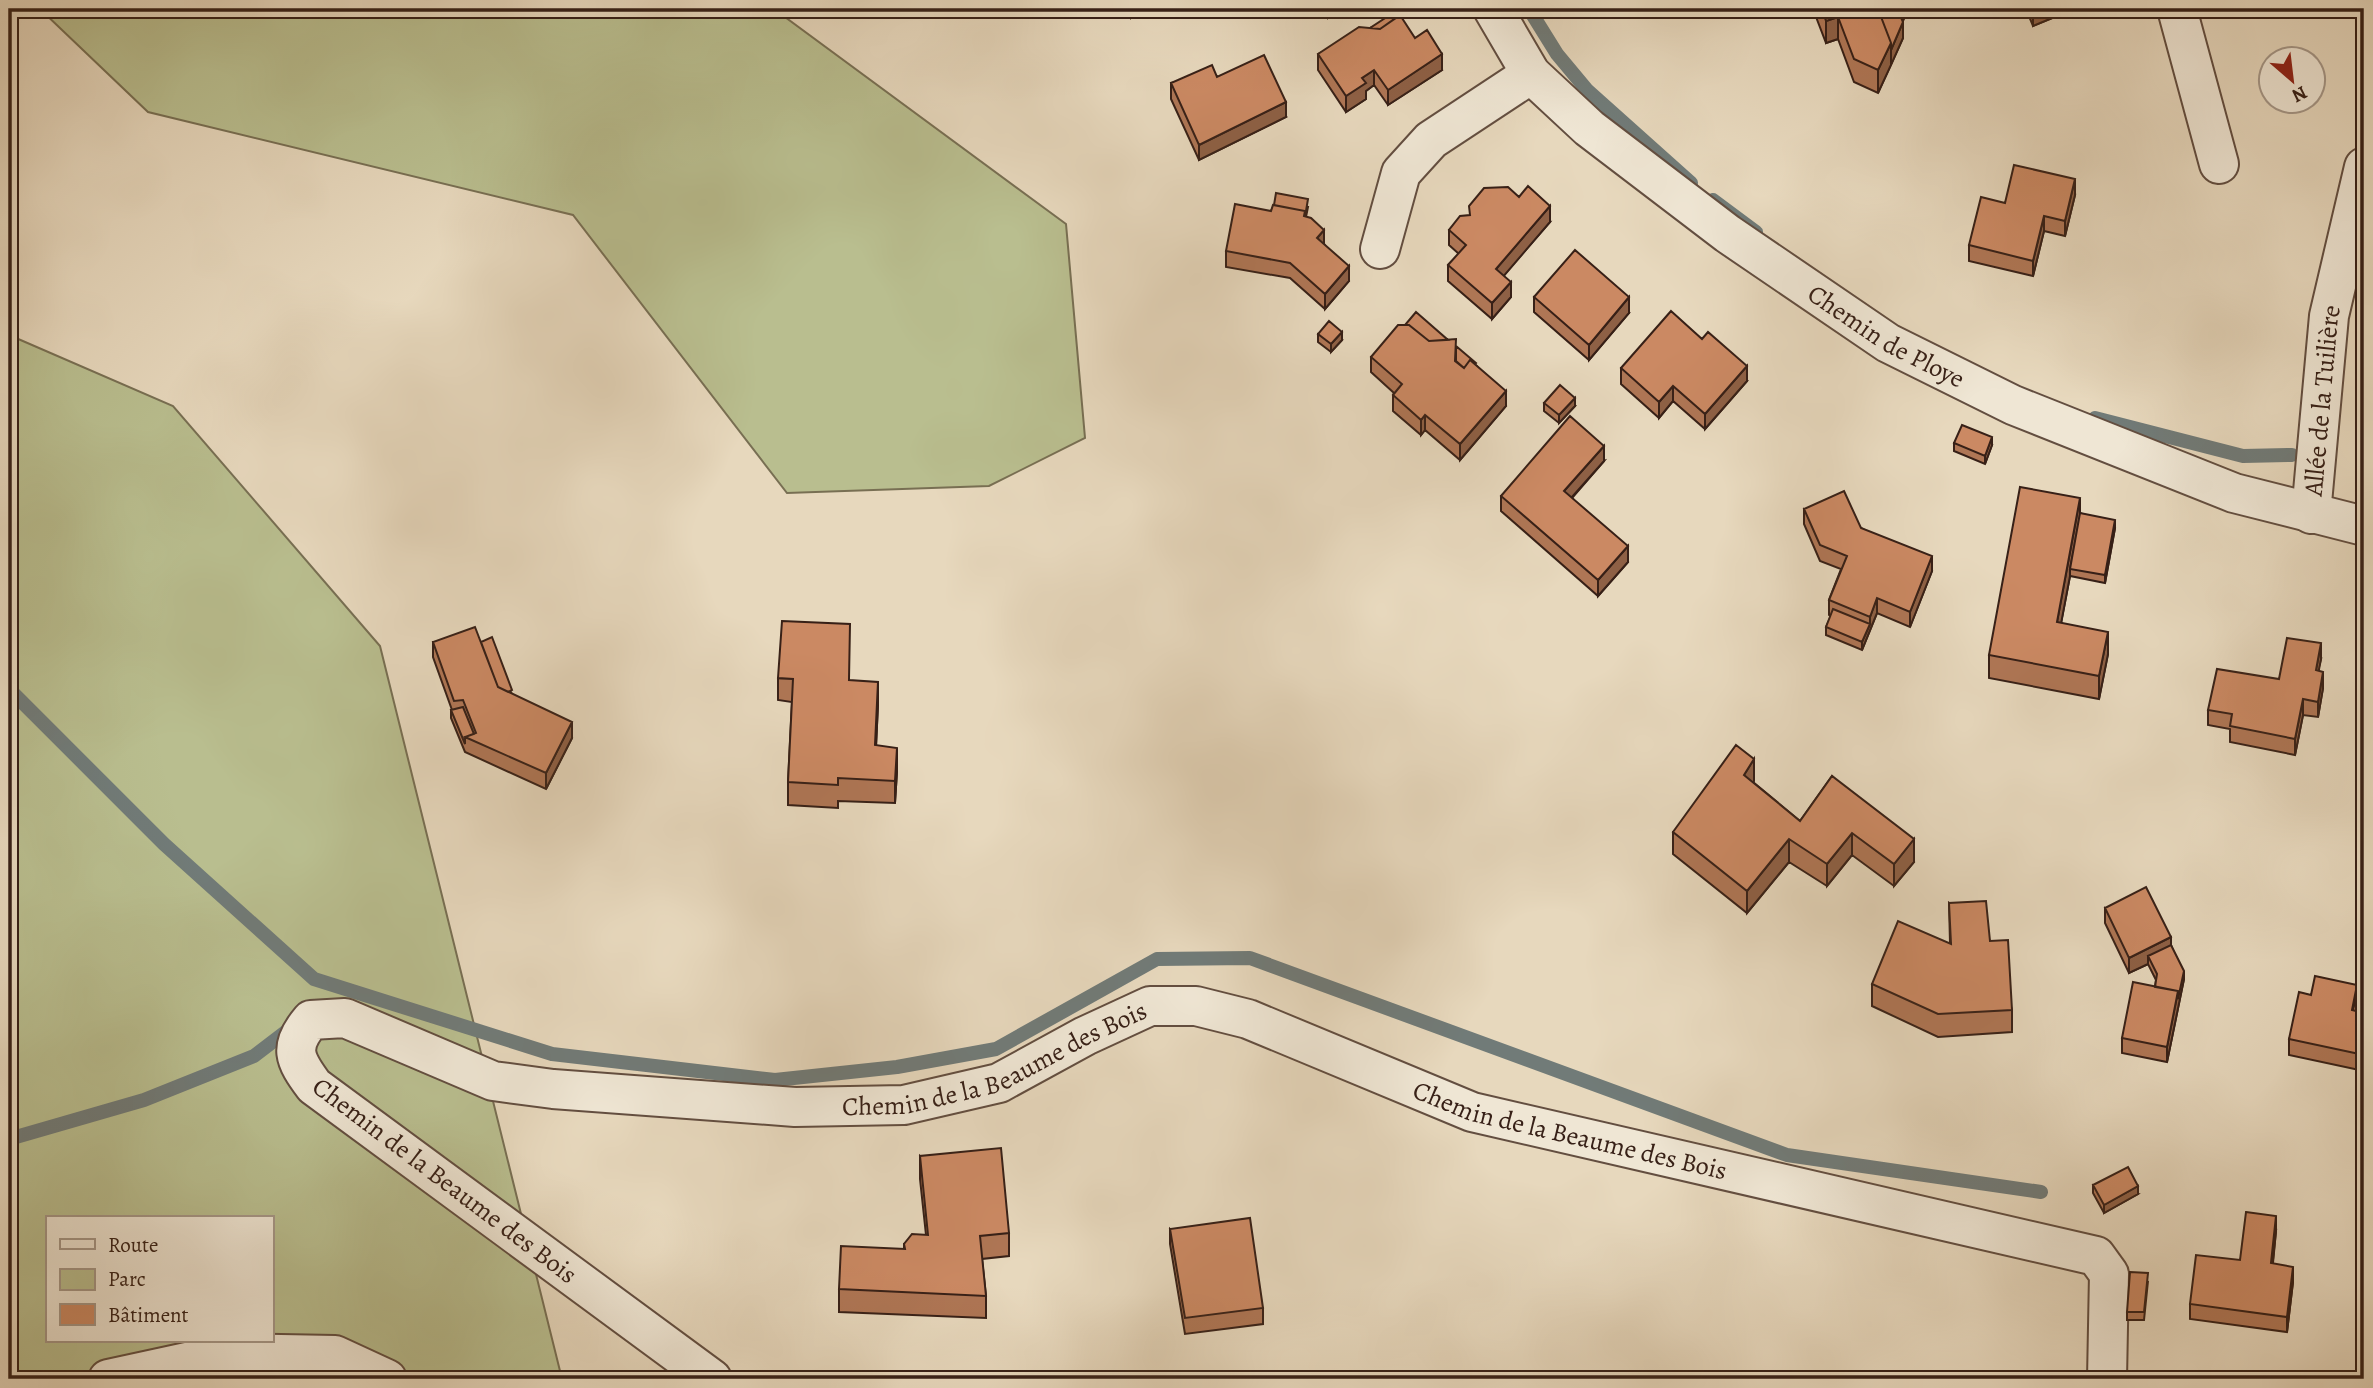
<svg xmlns="http://www.w3.org/2000/svg" width="2373" height="1388" font-family="Alegreya,serif">
<rect width="100%" height="100%" fill="#e7d8bd"/>
<filter id="stains"><feTurbulence type="fractalNoise" baseFrequency=".00286" numOctaves="4"/><feColorMatrix values="0 0 0 0 .2 0 0 0 0 .09 0 0 0 0 .02 0 0 0 .5 -.17"/></filter>
<radialGradient id="worn" r=".72"><stop offset=".6" stop-color="#630" stop-opacity="0"/><stop offset="1" stop-color="#630" stop-opacity=".3"/></radialGradient>
<path fill="#b9be8f" stroke="#786f53" stroke-width="2" fill-rule="evenodd" d="M40 9H786L785 17 1066 224 1085 438 989 486 787 493 573 215 148 112Z
M9 335 173 406 380 646 562 1379H9ZM47 1218H271V1341H47Z"/>
<g fill="none" stroke-linecap="round" stroke-linejoin="round">
<path stroke="#717b78" stroke-width="14" d="M1529 9 1557 54 1587 90 1691 183
M1713 200 1756 232
M2095 418 2243 456 2292 455
M9 689 164 844 314 979 552 1054 775 1080 897 1067 996 1049 1157 959 1250 958 1787 1155 2041 1192
M9 1139 144 1100 254 1056 292 1027"/>
<defs>
<g id="minor">
<path id="s1" d="M1493 9 1531 74 1589 128 1728 234 1888 343 2013 405 2234 493 2364 526"/>
<path d="M2177 9 2219 164"/>
<path d="M1380 249 1401 173 1431 140 1531 74"/>
<path id="s2" d="M2311 514 2329 316 2364 167"/>
<path d="M108 1379 228 1353 335 1355 387 1379"/>
<path id="s3" d="M712 1379 314 1086C294 1059 288 1047 311 1020L345 1018 493 1081 553 1089 795 1107 904 1105 999 1083 1085 1036 1150 1006H1196L1248 1019 1472 1112 2096 1256 2109 1274 2107 1379"/>
</g>
</defs>
<use href="#minor" stroke="#634e40" stroke-width="42"/>
<use href="#minor" stroke="#efe6d4" stroke-width="38"/>
</g>
<path fill="#af7655" stroke="#372017" stroke-width="2" d="M1125 9H1145L1131 18Z
M1322 9H1342L1328 18Z
M1813 9H1908L1903 21V38L1878 93 1854 82 1838 39 1826 43Z
M2026 9H2074L2033 26Z
M1396 18 1442 70 1388 105 1374 85 1366 91V99L1346 112 1318 70V54L1370 28Z
M1217 77 1286 117 1199 160 1171 99V83Z
M2075 195 2065 236 2044 231 2033 276 1969 261V245L2005 203Z
M1274 205 1308 207 1306 217 1349 281 1325 309 1290 278 1226 267V251L1271 211Z
M1550 222 1503 276 1511 297 1492 319 1448 281V265L1459 254 1449 245V230Z
M1534 297 1629 313 1589 360 1534 312Z
M1318 334 1342 340 1331 352 1318 342Z
M1456 347 1476 365 1506 406 1460 460 1425 430 1421 435 1393 411V395L1394 393 1371 372V357Z
M1621 368 1747 381 1705 429 1673 401 1659 418 1621 384Z
M1544 403 1575 406 1559 423 1544 411Z
M1954 443 1992 445 1985 464 1954 451Z
M1604 461 1572 498 1628 562 1598 596 1501 511V496Z
M1804 509 1861 528 1932 571 1910 627 1877 613 1862 650 1826 635V627L1831 616 1829 615V600L1841 569 1820 561 1804 524Z
M2080 513 2115 528 2105 583 2070 576 2061 623 2108 654 2099 699 1989 678V655Z
M433 642H481L512 694 572 738 546 789 465 752 451 718V710H452L433 657Z
M2321 659 2318 671 2323 688 2318 717 2303 715 2295 755 2230 742V729L2208 725V710L2279 679Z
M778 678 849 680 878 704 876 746 897 771 895 803 838 801V808L788 805V782L792 702 778 700Z
M1832 776 1914 862 1894 886 1852 855 1827 886 1789 862 1747 913 1673 854V832L1754 781 1753 782 1800 821Z
M1949 903 1990 941 2012 1010V1032L1938 1037 1872 1006V984L1950 943Z
M2105 908 2171 945 2184 979 2167 1062 2122 1053V1038L2155 987 2156 980 2148 964 2129 973 2105 923Z
M2311 995 2357 1001V1003L2364 1004V1071L2289 1055V1039Z
M920 1156 1009 1233V1256L982 1259 986 1296V1318L839 1312V1289L904 1249V1244L926 1235 920 1179Z
M2093 1185 2138 1194 2104 1213 2093 1193Z
M1170 1229 1263 1308V1324L1185 1334 1170 1244Z
M2276 1231 2273 1263 2293 1282 2287 1332 2190 1319V1304Z
M2148 1281 2144 1320H2127V1312Z"/>
<path fill="#8e6045" stroke="#372017" stroke-width="2" d="M1131 9H1145L1131 18Z
M1328 9H1342L1328 18Z
M1901 9H1908L1899 29V13Z
M2037 9H2074L2033 26V10Z
M1838 17V39L1826 43V21Z
M1903 22V38L1891 65V50Z
M1891 43V65L1878 93V70Z
M1442 54V70L1388 105V90Z
M1374 70V85L1366 91V99L1346 112V96L1362 78Z
M1286 102V117L1199 160V145Z
M2075 179V195L2065 236V221Z
M1550 206V222L1496 285V269Z
M2044 216V231L2033 276V261Z
M1324 230V245L1317 238Z
M1349 266V281L1325 309V294Z
M1511 282V297L1492 319V303Z
M1629 297V313L1589 360V345Z
M1342 332V340L1331 352V344Z
M1747 366V381L1705 429V414Z
M1673 386V401L1659 418V402Z
M1506 391V406L1460 460V444Z
M1575 398V406L1559 423V415Z
M1425 415V430L1421 435V420Z
M1992 437V445L1985 464V456Z
M1604 446V461L1564 506V491Z
M2080 498V521L2070 569V576L2057 645V622Z
M2115 520V528L2105 583V575Z
M1628 546V562L1598 596V580Z
M1932 556V571L1910 627V612Z
M1877 598V613L1862 650V642L1870 624V617Z
M2108 632V654L2099 699V676Z
M2321 643V659L2316 685V670Z
M2323 672V688L2318 717V702Z
M878 682V704L875 768V745Z
M2303 699V715L2295 755V739Z
M572 722V738L546 789V773Z
M897 748V771L895 803V781Z
M1754 759V781L1744 797V775Z
M1852 833V855L1827 886V864Z
M1789 839V862L1747 913V891Z
M1914 839V862L1894 886V864Z
M2171 937V953L2148 956V964L2129 973V958Z
M2184 971V979L2167 1062V1047L2178 991Z
M2357 985V1001L2353 1018 2352 1010Z
M2138 1186V1194L2104 1213V1205Z
M2276 1216V1231L2271 1279V1263Z
M2293 1267V1282L2287 1332V1317Z"/>
<path fill="#cb8963" stroke="#372017" stroke-width="2" d="M1822 9H1878L1891 43 1878 70 1854 59 1838 17 1826 21Z
M1878 9H1901L1899 13 1903 22 1891 50V43Z
M1393 13 1396 18 1380 29 1370 28Z
M1400 15 1415 38 1427 30 1442 54 1388 90 1374 70 1362 78 1366 83 1346 96 1318 54 1359 27 1380 29Z
M1264 55 1286 102 1199 145 1171 83 1212 65 1217 77Z
M2014 165 2075 179 2065 221 2044 216 2033 261 1969 245 1981 197 2005 203Z
M1528 186 1550 206 1496 269 1511 282 1492 303 1448 265 1466 245 1449 230 1460 216 1470 215 1469 206 1484 188 1508 187 1519 197Z
M1276 193 1308 199 1305 217V211L1274 205Z
M1235 204 1271 211 1273 205 1305 211 1304 216 1311 218 1324 230 1317 238 1349 266 1325 294 1290 263 1226 251Z
M1575 250 1629 297 1589 345 1534 297Z
M1671 311 1702 339 1708 332 1747 366 1705 414 1673 386 1659 402 1621 368Z
M1416 312 1448 340 1429 341 1409 325H1405Z
M1329 321 1342 332 1331 344 1318 334Z
M1398 325H1409L1429 341 1456 339 1455 361 1464 368 1470 360 1506 391 1460 444 1425 415 1421 420 1393 395 1402 384 1371 357Z
M1456 346 1476 363 1475 364 1470 360 1464 368 1456 361Z
M1560 385 1575 398 1559 415 1544 403Z
M1570 416 1604 446 1564 491 1628 546 1598 580 1501 496Z
M1962 425 1992 437 1985 456 1954 443Z
M2020 487 2080 498 2057 622 2108 632 2099 676 1989 655Z
M1844 491 1861 528 1932 556 1910 612 1877 598 1870 617 1829 600 1847 556 1820 545 1804 509Z
M2080 513 2115 520 2105 575 2070 569Z
M1833 609 1870 624 1862 642 1826 627Z
M782 621 850 624 849 680 878 682 875 745 897 748 895 781 838 778V785L788 782 793 679 778 678Z
M475 627 498 687 572 722 546 773 465 737 476 733 463 700 454 701 433 642Z
M492 637 512 690 508 692 498 687 481 642Z
M2287 638 2321 643 2316 670 2323 672 2318 702 2303 699 2295 739 2230 726 2232 714 2208 710 2217 669 2279 679Z
M463 707 474 734 465 737V744L451 710Z
M1736 745 1754 759 1744 775 1800 821 1832 776 1914 839 1894 864 1852 833 1827 864 1789 839 1747 891 1673 832Z
M2146 887 2171 937 2129 958 2105 908Z
M1986 901 1990 941 2008 940 2012 1010 1938 1014 1872 984 1898 921 1951 944 1949 903Z
M2171 945 2184 971 2178 999V991L2155 987 2157 974 2148 956Z
M2315 976 2357 985 2352 1010 2364 1013V1055L2289 1039 2299 992 2311 995Z
M2133 982 2178 991 2167 1047 2122 1038Z
M2355 1002 2364 1004V1013L2353 1010Z
M1001 1148 1009 1233 980 1236 986 1296 839 1289 841 1246 905 1249 904 1244 912 1234 928 1235 920 1156Z
M2128 1167 2138 1186 2104 1205 2093 1185Z
M2246 1212 2276 1216 2271 1263 2293 1267 2287 1317 2190 1304 2196 1255 2240 1260Z
M1250 1218 1263 1308 1185 1318 1170 1229Z
M2130 1272 2148 1273 2144 1312H2127Z"/>
<g text-anchor="middle" stroke-width="7" stroke-linejoin="round" paint-order="stroke">
<g font-size="26" fill="#372017" stroke="#efe6d4">
<text dy="9" stroke="none"><textPath href="#s1" startOffset="518">Chemin de Ploye</textPath></text>
<text dy="9" stroke="none"><textPath href="#s2" startOffset="114">Allée de la Tuilière</textPath></text>
<text dy="9" stroke="none"><textPath href="#s3" startOffset="1276">Chemin de la Beaume des Bois</textPath></text>
<text dy="9" stroke="none"><textPath href="#s3" startOffset="1885">Chemin de la Beaume des Bois</textPath></text>
<text transform="translate(445 1180) rotate(37)" y="9">Chemin de la Beaume des Bois</text>
</g>
</g>
<rect width="2373" height="1388" fill="none" stroke="#e7d8bd" stroke-width="35"/>
<rect x="10" y="10" width="2352" height="1367" fill="none" stroke="#372017" stroke-width="3.5"/>
<rect x="18" y="18" width="2338" height="1353" fill="none" stroke="#372017" stroke-width="2"/>
<rect x="46" y="1216" width="228" height="126" fill="#efe6d4" stroke="#a59788" stroke-width="2"/>
<rect x="60" y="1239" width="35" height="10" fill="#efe6d4" stroke="#a59788" stroke-width="2"/>
<text x="108" y="1252" font-size="21" fill="#372017">Route</text>
<rect x="60" y="1269" width="35" height="21" fill="#b9be8f" stroke="#a59788" stroke-width="2"/>
<text x="108" y="1286" font-size="21" fill="#372017">Parc</text>
<rect x="60" y="1304" width="35" height="21" fill="#cb8963" stroke="#a59788" stroke-width="2"/>
<text x="108" y="1322" font-size="21" fill="#372017">Bâtiment</text>
<g transform="translate(2292 80) rotate(152)"><circle r="33" fill="#efe6d4" stroke="#a59788" stroke-width="2"/>
<path d="M0-5L12 26L0 18L-12 26Z" fill="#8f2418"/>
<text y="-10" font-size="19" font-weight="bold" text-anchor="middle" fill="#372017">N</text>
</g>
<rect width="100%" height="100%" filter="url(#stains)"/>
<rect width="100%" height="100%" fill="url(#worn)"/>
</svg>
